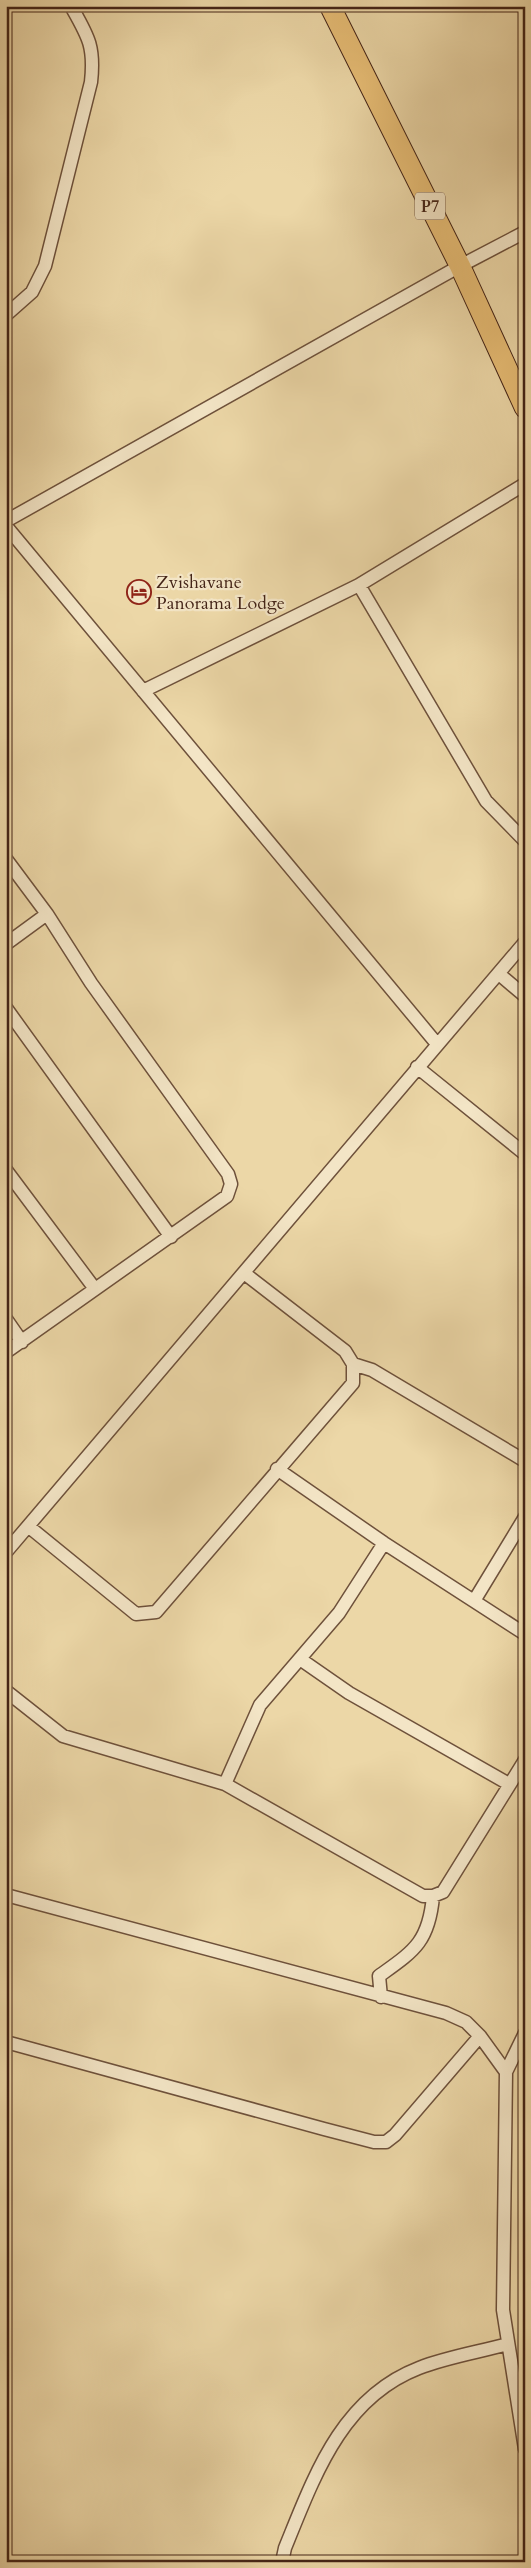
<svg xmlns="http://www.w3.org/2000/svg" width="531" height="2568" font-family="Cardo,serif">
<rect width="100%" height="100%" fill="#ecd7a7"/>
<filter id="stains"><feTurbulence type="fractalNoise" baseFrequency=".004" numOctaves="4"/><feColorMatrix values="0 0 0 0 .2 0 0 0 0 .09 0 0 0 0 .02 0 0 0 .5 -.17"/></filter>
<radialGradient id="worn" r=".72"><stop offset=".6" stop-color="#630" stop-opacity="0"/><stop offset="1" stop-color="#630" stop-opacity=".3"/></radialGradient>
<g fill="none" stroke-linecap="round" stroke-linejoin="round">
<defs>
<path id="minor" d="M6 315 32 292 45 266 91 82C95 46 88 36 71 6
M525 484 359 585 486 801 525 841
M6 521 460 266 525 232
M6 526 437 1044
M143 691 359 585
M6 859 47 914 91 983 228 1174 231 1184 227 1196 6 1352
M6 944 47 914
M499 974 525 996
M6 1008 171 1237
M417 1067 525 1154
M6 1170 95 1289
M6 1319 22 1342
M353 1364 372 1370 525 1461
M277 1469 384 1543 525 1634
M28 1526 136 1614 156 1612 353 1383V1364L345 1351 244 1273
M6 1552 525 942
M474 1601 525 1517
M300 1659 349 1693 509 1784
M6 1691 63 1736 225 1784 260 1705 339 1613 384 1543
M225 1784 423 1896H433L443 1892 525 1760
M6 1895 446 2013 466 2022 480 2036 506 2072 503 2310 525 2449
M381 1997 379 1976C414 1951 429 1942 433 1896
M6 2042 324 2129 374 2142H386L395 2135 480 2036
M506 2072 525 2033
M282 2562 285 2548C314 2477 341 2398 419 2368 447 2357 479 2352 508 2344"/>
<path id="trunk" d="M330 6 460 266 525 408"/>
</defs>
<use href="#minor" stroke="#6e513b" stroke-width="15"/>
<use href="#trunk" stroke="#442417" stroke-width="22"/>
<use href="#minor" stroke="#f3e5c6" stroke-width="12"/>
<use href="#trunk" stroke="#e6bc74" stroke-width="20"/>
</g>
<defs>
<symbol id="hotel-ring" viewBox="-11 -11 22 22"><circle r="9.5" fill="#f3e5c6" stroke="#8f2418" stroke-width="1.5"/><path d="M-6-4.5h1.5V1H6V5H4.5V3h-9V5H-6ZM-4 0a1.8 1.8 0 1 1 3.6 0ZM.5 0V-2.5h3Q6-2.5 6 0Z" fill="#8f2418"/></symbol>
</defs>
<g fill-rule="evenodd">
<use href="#hotel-ring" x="125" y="578" width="28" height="28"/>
</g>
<g text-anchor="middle" stroke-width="4.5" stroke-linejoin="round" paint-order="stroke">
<rect fill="#f3e5c6" stroke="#785e4c" stroke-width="1" x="415" y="192.5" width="30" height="27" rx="4"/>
<g font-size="16" font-weight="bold" fill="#442417">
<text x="430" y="212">P7</text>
</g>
<g font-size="18" fill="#442417" stroke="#f3e5c6" text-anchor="start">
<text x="156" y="588">Zvishavane<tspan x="156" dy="21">Panorama Lodge</tspan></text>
</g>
</g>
<rect width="531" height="2568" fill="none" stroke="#ecd7a7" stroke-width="25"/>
<rect x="8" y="8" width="516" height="2553" fill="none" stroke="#442417" stroke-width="2.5"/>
<rect x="12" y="12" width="506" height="2543" fill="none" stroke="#442417"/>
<rect width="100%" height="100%" filter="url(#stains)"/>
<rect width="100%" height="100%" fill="url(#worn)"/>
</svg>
